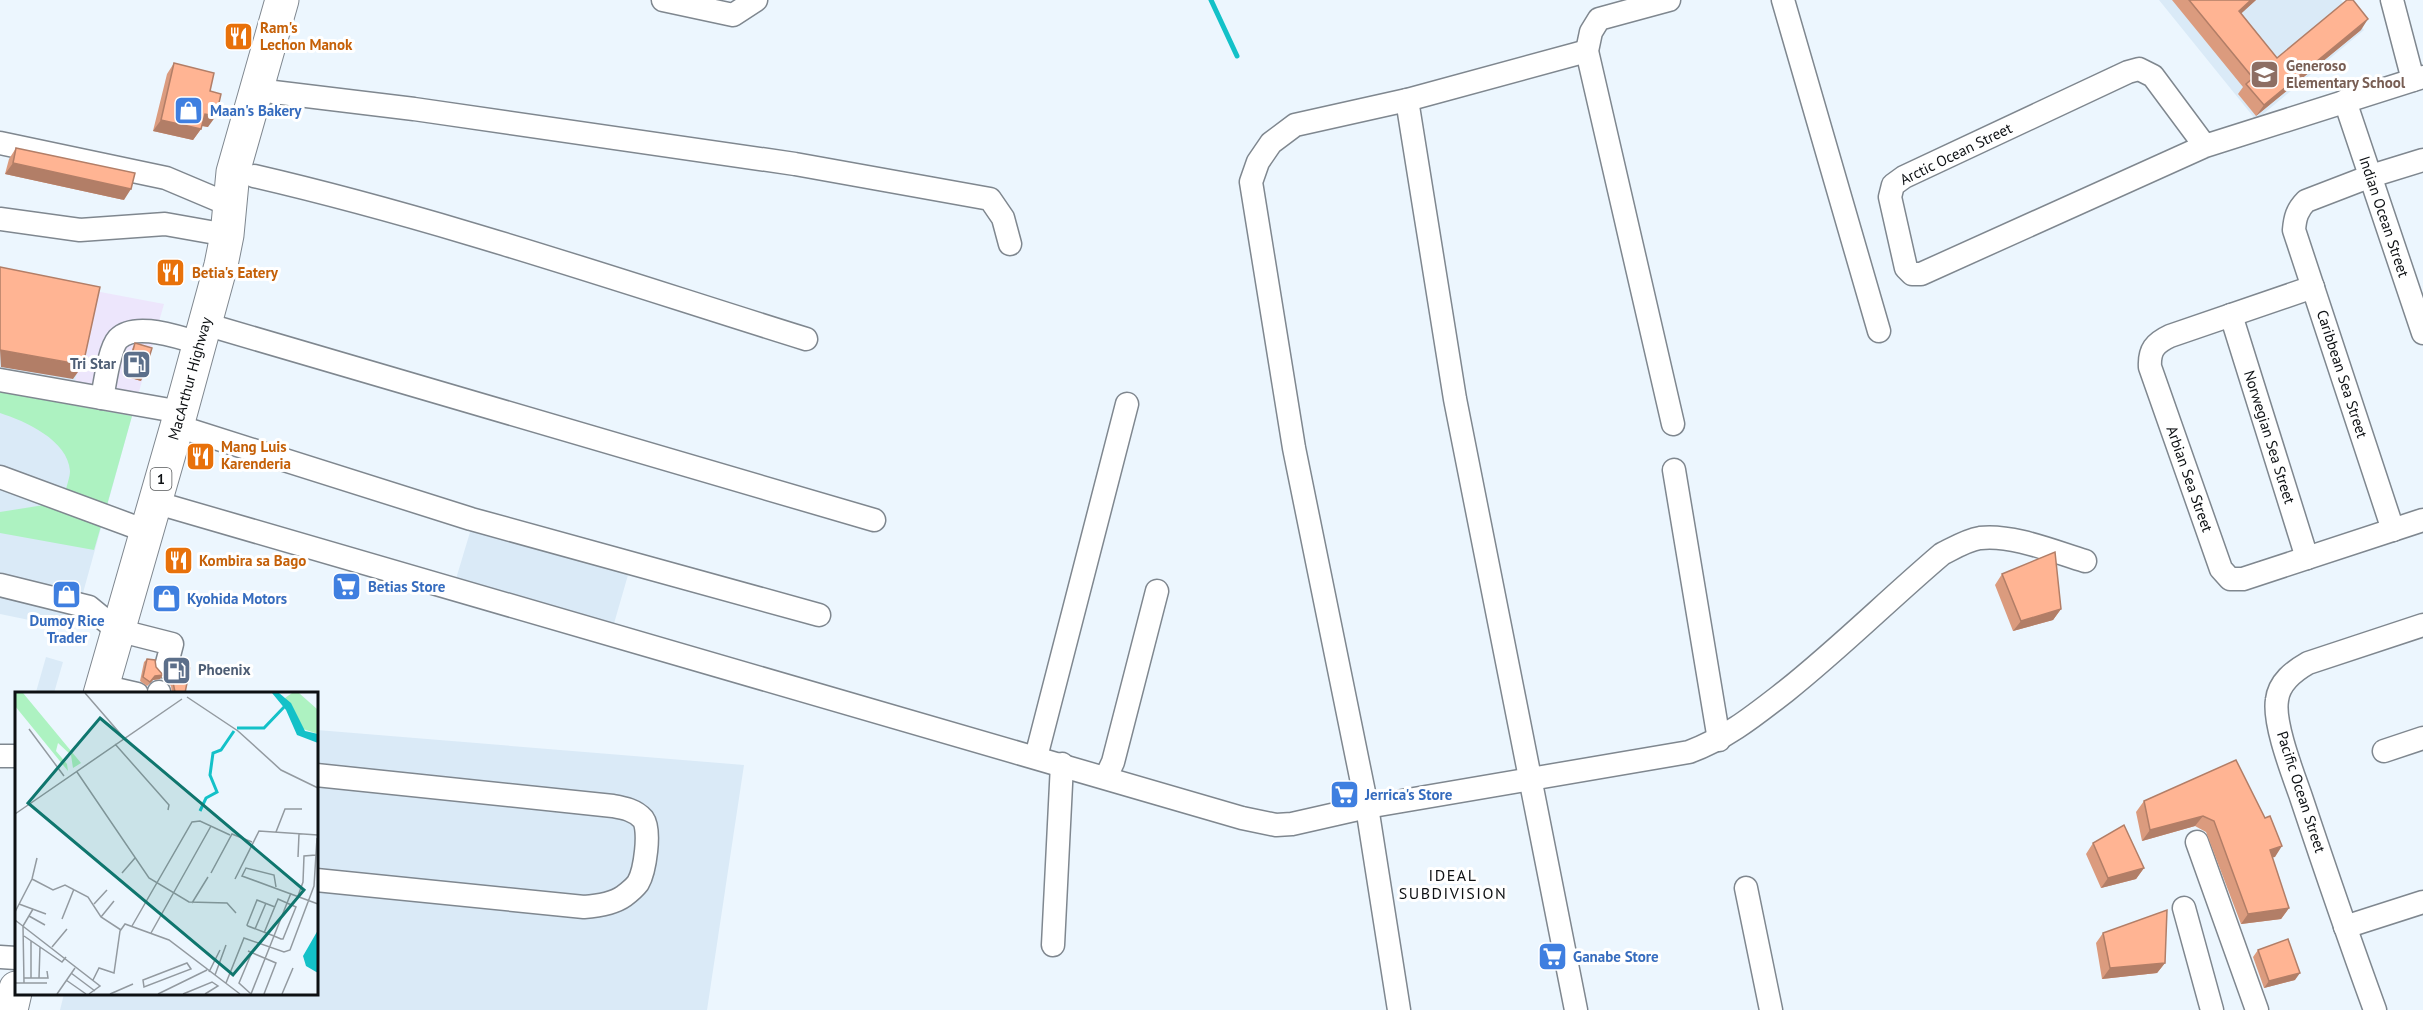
<svg xmlns="http://www.w3.org/2000/svg" width="2423" height="1010" font-family="'PT Sans',sans-serif">
<rect width="100%" height="100%" fill="#ecf6fe"/>
<path fill="#ede6fc" d="M95 291 164 304 132 416 69 405Z"/>
<path fill="#daeaf7" d="M2159 0H2341L2364 30 2256 120Z
M0 272 95 291 70 404 132 416 73 629 0 614Z
M471 529 628 575 613 627 455 582Z
M46 657 63 662 54 693 36 692Z
M317 730 744 765 707 1010H60L64 994H316Z"/>
<path fill="#adf2c1" d="M0 392 132 416 107 505 66 490C67 484 70 477 70 471 68 440 25 421 0 413Z
M44 505 101 526 94 550 0 533V512Z"/>
<g fill="none" stroke-linecap="round" stroke-linejoin="round">
<path stroke="#13c1c8" stroke-width="5" d="M1211 0 1237 56"/>
<defs>
<g id="minor">
<path d="M663 0 733 15 756 0"/>
<path d="M1669 0 1599 19 1591 32 1587 51 1673 424"/>
<path d="M1783 0 1879 331"/>
<path d="M2392 0 2413 80"/>
<path d="M257 90 414 109 795 164 990 199 1003 218 1010 244"/>
<path d="M1407 100 1455 399 1576 1010"/>
<path id="s1" d="M2345 101 2423 333"/>
<path d="M0 143 166 178 230 205"/>
<path d="M2205 146 2153 76 2139 69 2128 72 1904 177 1893 185 1890 197 1906 268 1912 274H1921L2205 146 2423 77"/>
<path d="M254 176C440 219 623 282 806 339"/>
<path d="M0 219 80 230 165 224 227 235"/>
<path id="s2" d="M2313 287 2170 336C2155 343 2149 350 2150 367L2221 569 2230 579H2243L2423 520"/>
<path id="s3" d="M2231 315 2307 558"/>
<path d="M205 324 874 520"/>
<path d="M0 380 181 412"/>
<path d="M102 398C105 384 109 349 118 339 136 321 179 338 200 343"/>
<path d="M177 426 471 519 819 615"/>
<path d="M1674 470 1719 740"/>
<path d="M0 477 146 531"/>
<path d="M154 502 1242 818 1276 825 1292 824 1367 807 1689 752C1727 738 1755 715 1786 691 1840 648 1889 599 1942 554 1954 548 1967 540 1980 538 2012 534 2055 552 2085 561"/>
<path d="M2393 530 2294 230C2295 218 2297 210 2306 201L2371 176 2423 160"/>
<path d="M0 585 89 607 117 630 172 644 166 667"/>
<path d="M102 686 137 694"/>
<path d="M159 694V692"/>
<path d="M2384 751 2423 738"/>
<path d="M0 756H16"/>
<path d="M1036 757 1127 404"/>
<path d="M316 775 613 806C624 808 635 810 643 819 651 830 645 871 638 883 635 887 628 893 624 896 613 904 597 906 584 907L316 880"/>
<path d="M1106 777 1113 762 1157 591"/>
<path d="M2197 842 2257 1010"/>
<path d="M1746 888 1771 1010"/>
<path d="M2184 908 2212 1010"/>
<path d="M2345 927 2423 902"/>
<path d="M1053 945 1062 764"/>
<path d="M0 957 16 958"/>
<path d="M1399 1010 1367 807 1294 448 1251 182 1258 162 1271 143 1295 125 1407 100 1587 51"/>
<path d="M2375 1010C2349 939 2325 869 2301 797 2293 774 2273 723 2277 700 2279 682 2294 671 2308 663L2423 625"/>
</g>
<g id="highway">
<path id="s4" d="M100 694 177 426 221 265 227 235 233 172 282 0"/>
<path d="M11 1010 16 988"/>
</g>
</defs>
<use href="#minor" stroke="#7f878f" stroke-width="25"/>
<use href="#highway" stroke="#7f878f" stroke-width="35"/>
<use href="#minor" stroke="#fff" stroke-width="22"/>
<use href="#highway" stroke="#fff" stroke-width="33"/>
</g>
<path fill="#db9b7e" d="M2172 0H2256L2241 13 2277 58 2361 30 2256 116 2238 94 2243 87Z
M174 63 210 91 208 127 202 126 201 129 193 140 153 131 167 74Z
M16 148 124 200 5 174 9 159Z
M135 343 141 381 124 376 133 347Z
M2002 574 2061 609 2053 620 2013 631 1995 585Z
M147 659 163 675 160 679 153 680 147 686 140 681 144 662Z
M168 676 185 693H172L171 686 165 680Z
M2236 760 2275 857H2272L2289 908 2281 919 2241 924 2206 832 2195 826 2142 841 2136 812 2144 801Z
M2093 843 2144 868 2136 879 2101 888 2086 854Z
M2103 933 2165 963 2157 973 2102 979 2096 943Z
M2258 950 2295 980 2264 988 2253 957Z"/>
<path fill="#b27e67" d="M2251 0H2256L2232 22 2239 11Z
M2368 19 2361 30 2256 116 2264 105Z
M205 114 216 116 208 127 197 125Z
M161 120 201 129 193 140 153 131Z
M13 163 131 189 124 200 5 174Z
M0 350 83 365 73 379 1 367Z
M127 372 143 377 141 381 124 376Z
M2061 609 2053 620 2013 631 2021 621Z
M163 675 160 679 153 680 147 686 155 676Z
M2203 816 2195 826 2142 841 2150 830Z
M2282 846 2275 857 2262 860 2270 850Z
M2144 868 2136 879 2101 888 2108 878Z
M2289 908 2281 919 2241 924 2248 914Z
M2165 963 2157 973 2102 979 2110 968Z
M2300 973 2295 980 2264 988 2269 981Z"/>
<path fill="#ffb493" stroke="#b27e67" stroke-width="1.5" d="M2189 0H2251L2239 11 2277 58 2347 0H2353L2368 19 2264 105 2246 84 2253 78Z
M174 63 214 73 210 91 221 94 216 116 205 114 201 129 161 120Z
M16 148 135 173 131 189 13 163Z
M0 267 100 287 83 365 0 350Z
M135 343 152 348 143 377 127 372Z
M2055 552 2061 609 2021 621 2002 574Z
M147 659 155 660 156 667 163 675 155 676 150 682 143 677Z
M182 666 190 668 185 693 175 692 173 682 168 676 178 673Z
M2236 760 2265 818 2270 816 2282 846 2270 850 2289 908 2248 914 2214 821 2203 816 2150 830 2144 801Z
M2124 825 2144 868 2108 878 2093 843Z
M2167 910 2165 963 2110 968 2103 933Z
M2288 939 2300 973 2269 981 2258 950Z"/>
<defs>
<symbol id="restaurant-square" viewBox="-11 -11 22 22"><rect x="-9" y="-9" width="18" height="18" rx="4" fill="#e8710a" stroke="#fff"/><path d="M-5-6h1v4h1v-4h1v4h1v-4h1v5L-1.5 .5V6h-2V.5L-5-1ZM5-6V6H3V1.5H1.5Q1.5-4 5-6Z" fill="#fff"/></symbol>
<symbol id="school-square" viewBox="-11 -11 22 22"><rect x="-9" y="-9" width="18" height="18" rx="4" fill="#8d6e63" stroke="#fff"/><path d="M0-5L7-2L0 1L-7-2ZM-4 1L0 2.5L4 1V4Q0 6-4 4Z" fill="#fff"/></symbol>
<symbol id="shop-square" viewBox="-11 -11 22 22"><rect x="-9" y="-9" width="18" height="18" rx="4" fill="#3f7fe0" stroke="#fff"/><path d="M-5-2.5h2.3a2.7 3.5 0 0 1 5.4 0H5L5.5 6h-11ZM-1.5-2.5h3a1.5 2.3 0 0 0-3 0Z" fill="#fff"/></symbol>
<symbol id="fuel-square" viewBox="-11 -11 22 22"><rect x="-9" y="-9" width="18" height="18" rx="4" fill="#5c6f8a" stroke="#fff"/><path d="M-5.5-6h7V0h2V4h1.3V-2.5L3-4.5l.8-.8L6-3V5H2.5V1h-1V6h-7ZM-4.2-4.7v3.2H.2V-4.7Z" fill="#fff"/></symbol>
<symbol id="supermarket-square" viewBox="-11 -11 22 22"><rect x="-9" y="-9" width="18" height="18" rx="4" fill="#3f7fe0" stroke="#fff"/><path d="M-6-5.5h2.5l.6 2H6L4.5 2H-2.5L-4.4-4H-6ZM-1.5 3.2a1.3 1.3 0 1 0 .1 0ZM3 3.2a1.3 1.3 0 1 0 .1 0Z" fill="#fff"/></symbol>
</defs>
<g fill-rule="evenodd">
<use href="#restaurant-square" x="222" y="20" width="33" height="33"/>
<use href="#school-square" x="2248" y="58" width="33" height="33"/>
<use href="#shop-square" x="172" y="94" width="33" height="33"/>
<use href="#restaurant-square" x="154" y="256" width="33" height="33"/>
<use href="#fuel-square" x="120" y="348" width="33" height="33"/>
<use href="#restaurant-square" x="184" y="440" width="33" height="33"/>
<use href="#restaurant-square" x="162" y="544" width="33" height="33"/>
<use href="#supermarket-square" x="330" y="570" width="33" height="33"/>
<use href="#shop-square" x="50" y="578" width="33" height="33"/>
<use href="#shop-square" x="150" y="582" width="33" height="33"/>
<use href="#fuel-square" x="160" y="654" width="33" height="33"/>
<use href="#supermarket-square" x="1328" y="778" width="33" height="33"/>
<use href="#supermarket-square" x="1536" y="940" width="33" height="33"/>
</g>
<g text-anchor="middle" stroke-width="6" stroke-linejoin="round" paint-order="stroke">
<rect fill="#fff" stroke="#56585a" stroke-width="1.5" x="150.5" y="468" width="21" height="22" rx="4.5"/>
<g font-size="14" font-weight="bold" fill="#0d1013">
<text x="161" y="484">1</text>
</g>
<g font-size="15" font-weight="bold" fill="#c56008" stroke="#fff" text-anchor="start">
<text x="260" y="33">Ram's<tspan x="260" dy="17">Lechon Manok</tspan></text>
<text x="192" y="278">Betia's Eatery</text>
<text x="221" y="452">Mang Luis<tspan x="221" dy="17">Karenderia</tspan></text>
<text x="199" y="566">Kombira sa Bago</text>
</g>
<g font-size="15" font-weight="bold" fill="#785e54" stroke="#fff" text-anchor="start">
<text x="2286" y="71">Generoso<tspan x="2286" dy="17">Elementary School</tspan></text>
</g>
<g font-size="15" font-weight="bold" fill="#366cbe" stroke="#fff" text-anchor="start">
<text x="210" y="116">Maan's Bakery</text>
<text x="368" y="592">Betias Store</text>
<text x="187" y="604">Kyohida Motors</text>
<text x="67" y="626" text-anchor="middle">Dumoy Rice<tspan x="67" dy="17">Trader</tspan></text>
<text x="1365" y="800">Jerrica's Store</text>
<text x="1573" y="962">Ganabe Store</text>
</g>
<g font-size="15" fill="#0d1013" stroke="#fff">
<text transform="translate(1956 154) rotate(-26)" y="5">Arctic Ocean Street</text>
<text dy="5" stroke="none"><textPath href="#s1" startOffset="122">Indian Ocean Street</textPath></text>
<text transform="translate(2342 374) rotate(72)" y="5">Caribbean Sea Street</text>
<text dy="5" stroke="none"><textPath href="#s4" startOffset="328">MacArthur Highway</textPath></text>
<text dy="5" stroke="none"><textPath href="#s3" startOffset="128">Norwegian Sea Street</textPath></text>
<text dy="5" stroke="none"><textPath href="#s2" startOffset="310">Arbian Sea Street</textPath></text>
<text transform="translate(2301 792) rotate(72)" y="5">Pacific Ocean Street</text>
</g>
<g font-size="15" font-weight="bold" fill="#4e5e75" stroke="#fff" text-anchor="end">
<text x="116" y="369">Tri Star</text>
<text x="198" y="675" text-anchor="start">Phoenix</text>
</g>
<g font-size="16" letter-spacing="1.5" fill="#0d1013" stroke="#fff">
<text x="1453" y="881">IDEAL<tspan x="1453" dy="18">SUBDIVISION</tspan></text>
</g>
</g>
<g transform="translate(15 692)">
<rect width="303" height="303" fill="#ecf6fe"/>
<path d="M0 1H8L66 71 58 76 56 63 43 51 41 59 52 72 53 79 0 14ZM277 1H284L302 17 303 42 288 37 270 6Z" fill="#adf2c1"/>
<path d="M257 1H264L276 11 290 39 303 42V51L282 43 271 18ZM303 238V281L291 274 288 264Z" fill="#13c1c8"/>
<path fill="none" stroke="#13c1c8" stroke-width="3" d="M222 36H249L270 14M185 119 191 106 202 100 195 83 198 61 206 58 219 39"/>
<path fill="none" stroke="#939aa0" stroke-width="1.5" d="M70 1 109 46M172 5 223 39 266 78 303 96M14 37 49 84M100 52 154 113 153 118M62 80 134 186 174 210 212 211 221 221M0 122 167 7M261 140 270 117H287M283 165 284 142M107 181 120 166M196 181 217 142 237 150M17 187 38 198 50 193 73 205 86 225 106 238M220 187 244 139 303 143M261 195 259 183 231 176 227 184 303 212M283 204 288 190 289 164 301 163M177 211 193 185M4 212 31 222M79 212 92 198M0 220 17 187 22 166M14 224 30 233M86 225 99 209M47 227 59 197M0 228 85 294 74 302M117 234 177 130 185 129 215 143M240 237 251 211M136 241 196 134M249 241 263 207 281 215 268 247H266L259 244 233 234 232 233 242 208 260 215M9 244 47 270 51 265M37 255 52 237M233 259 261 271 249 302M172 271 176 277 129 295 128 288ZM194 280 205 258M56 281 80 299M200 283 211 253M9 286H33L32 279M16 286V249M24 286 25 255M51 288 71 302M78 288 84 276 99 281 105 239 110 232 154 248 225 302M0 291H32M9 291 8 234 18 217M211 291 229 246 269 260 275 258 299 194 302 146M42 302 60 276M95 302 118 292M143 302 192 278M168 302 197 290 203 294 190 302M236 302 276 201M236 302 224 291 237 260M267 302 278 276"/>
<path fill="#0f766e" fill-opacity="0.15" stroke="#0f766e" stroke-width="3" d="M85 26 289 198 218 283 13 111Z"/>
<rect width="303" height="303" fill="none" stroke="#0d1013" stroke-width="3"/>
</g>
</svg>
